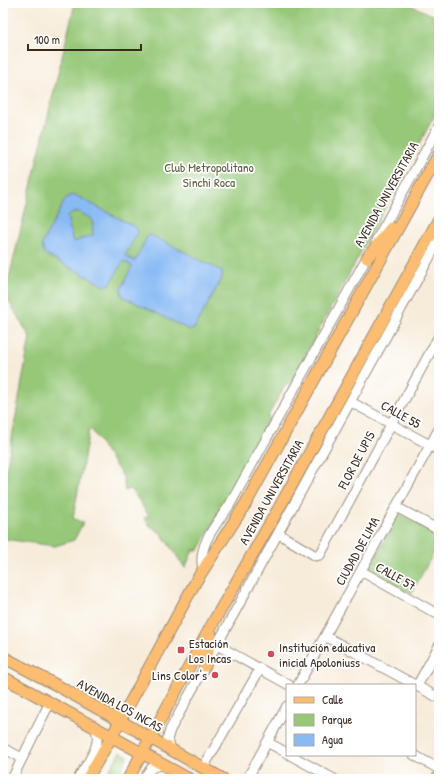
<svg xmlns="http://www.w3.org/2000/svg" width="442" height="782" font-family="'Patrick Hand',sans-serif">
<rect width="100%" height="100%" fill="#fff"/>
<filter id="ink" filterUnits="userSpaceOnUse"><feTurbulence type="fractalNoise" baseFrequency=".025" numOctaves="2"/><feDisplacementMap in="SourceGraphic" scale="8" xChannelSelector="R" yChannelSelector="G"/><feConvolveMatrix kernelMatrix="1 2 1 2 8 2 1 2 1" color-interpolation-filters="sRGB"/></filter>
<filter id="wash" filterUnits="userSpaceOnUse"><feTurbulence type="fractalNoise" baseFrequency=".012" numOctaves="4" result="noise"/><feDisplacementMap in="SourceGraphic" scale="16" xChannelSelector="R" yChannelSelector="G"/><feGaussianBlur stdDeviation="0.9" result="paint"/><feColorMatrix in="noise" values="0 0 0 0 0 0 0 0 0 0 0 0 0 0 0 0 0 1.4 0 .05"/><feComposite in="paint" operator="in"/></filter>
<g filter="url(#wash)">
<rect width="100%" height="100%" fill="#f7ecda"/>
<path fill="#96c878" stroke="#68794b" d="M75 3H406L439 18V107L291 382 284 387 268 416 269 420 199 550H193L185 568 161 533 149 525 144 518 149 516 132 490 129 489 125 491 123 477 91 429 89 430 73 518 83 523 74 540 55 546 3 539V488L30 337 5 295Z
M399 513 439 535V543L411 594 368 571Z
M120 752 128 756 116 779H104Z"/>
<path fill="#88baf4" stroke="#627289" fill-rule="evenodd" d="M75 195 137 228 138 232 125 256 135 261 148 235H151L222 271V278L194 329 190 330 122 296 121 289 132 266 123 261 111 283 105 286 44 254 42 244 65 200 69 196ZM77 211 92 219 93 235 73 242 67 216Z"/>
</g>
<g filter="url(#ink)">
<g fill="none" stroke-linecap="round" stroke-linejoin="round">
<defs>
<path id="minor" d="M376 241 439 126
M351 402 439 450
M396 507 439 530
M279 534 316 556 320 555 439 336
M203 569C197 546 216 524 229 506L370 252
M361 571 439 615
M325 636 415 685
M217 645 289 685
M298 685 439 429
M415 685 439 698
M417 686 439 646
M267 742 287 753
M3 748 22 758
M172 750 167 740 170 730 439 240
M290 755 334 779
M414 755 439 769
M203 768 260 669
M12 779 50 702
M78 779C86 764 105 743 94 726
M144 779C149 769 153 764 165 766
M247 779 287 706"/>
<path id="major" d="M367 258 391 228
M3 657 58 686 223 779
M205 666 211 634
M3 677 189 779
M87 779 112 736 196 581 246 503 439 154
M128 779 214 621 279 508 439 219
M437 779 439 776"/>
</defs>
<use href="#minor" stroke="#998b7c" stroke-width="11"/>
<use href="#major" stroke="#998b7c" stroke-width="13"/>
<use href="#minor" stroke="#fff" stroke-width="9"/>
<use href="#major" stroke="#fcbd6f" stroke-width="11"/>
</g>
</g>
<g fill="#d1495b" stroke="#fff" stroke-width="1.5">
<rect x="177" y="646" width="8" height="8" rx="2"/>
<circle cx="271" cy="654" r="4"/>
<circle cx="215" cy="675" r="4"/>
</g>
<g text-anchor="middle" stroke-width="3.5" stroke-linejoin="round" paint-order="stroke">
<g font-size="13" fill="#5b613e" stroke="#fff">
<text x="209" y="172">Club Metropolitano<tspan x="209" dy="15">Sinchi Roca</tspan></text>
</g>
<g font-size="13" fill="#3b2a1e" stroke="#fff">
<text transform="translate(386 194) rotate(-61)" y="5">AVENIDA UNIVERSITARIA</text>
<text transform="translate(401 414) rotate(29)" y="5">CALLE 55</text>
<text transform="translate(356 460) rotate(-62)" y="5">FLOR DE UPIS</text>
<text transform="translate(271 492) rotate(-61)" y="5">AVENIDA UNIVERSITARIA</text>
<text transform="translate(357 551) rotate(-61)" y="5">CIUDAD DE LIMA</text>
<text transform="translate(396 576) rotate(29)" y="5">CALLE 57</text>
<text transform="translate(120 705) rotate(29)" y="5">AVENIDA LOS INCAS</text>
</g>
<g font-size="13" fill="#3b2a1e" stroke="#fff" text-anchor="start">
<text x="189" y="648">Estación<tspan x="189" dy="15">Los Incas</tspan></text>
<text x="279" y="652">Institución educativa<tspan x="279" dy="15">inicial Apoloniuss</tspan></text>
<text x="207" y="680" text-anchor="end">Lins Color's</text>
</g>
</g>
<rect width="442" height="782" fill="none" stroke="#fff" stroke-width="16"/>
<rect x="286" y="684" width="130" height="72" fill="#ffffff" stroke="#b1aaa5"/>
<rect x="294" y="697" width="20" height="6" fill="#fcbd6f" stroke="#b1aaa5"/>
<text x="322" y="704" font-size="12" fill="#3b2a1e">Calle</text>
<rect x="294" y="714" width="20" height="12" fill="#96c878" stroke="#b1aaa5"/>
<text x="322" y="724" font-size="12" fill="#3b2a1e">Parque</text>
<rect x="294" y="734" width="20" height="12" fill="#88baf4" stroke="#b1aaa5"/>
<text x="322" y="744" font-size="12" fill="#3b2a1e">Agua</text>
<path d="M28 44v6h113v-6" fill="none" stroke="#3b2a1e" stroke-width="2"/>
<text x="34" y="44" font-size="12" fill="#3b2a1e" stroke="#ffffff" stroke-width="3" paint-order="stroke">100 m</text>
</svg>
